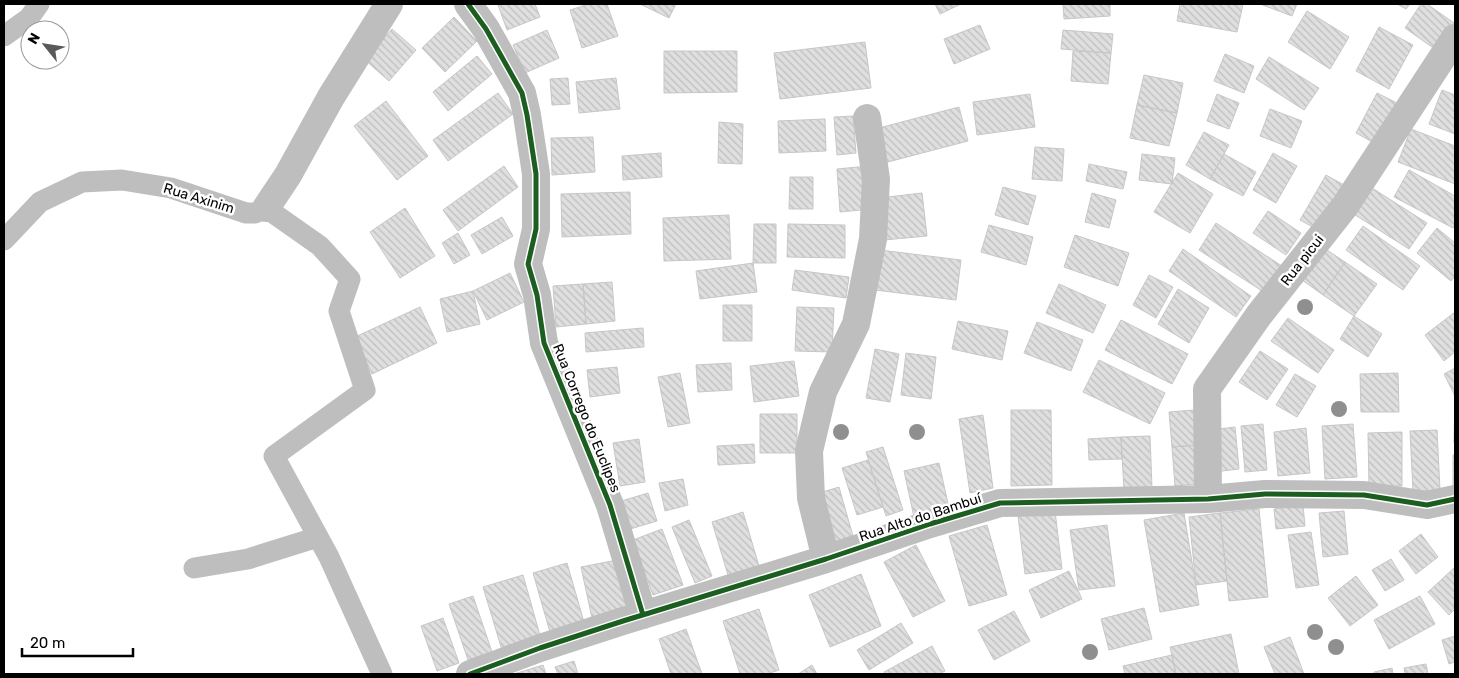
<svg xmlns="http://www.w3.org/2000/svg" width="1459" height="678" font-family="Rubik,sans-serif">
<defs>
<pattern id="building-back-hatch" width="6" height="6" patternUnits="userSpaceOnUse" patternTransform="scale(1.25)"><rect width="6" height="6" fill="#dfdfdf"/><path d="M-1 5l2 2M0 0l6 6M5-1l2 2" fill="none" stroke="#bebebe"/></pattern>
</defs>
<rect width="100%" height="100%" fill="#fff"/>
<path fill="url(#building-back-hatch)" stroke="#c7c7c7" d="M501 4H535L540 17 507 30 498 5Z
M589 4H607L618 36 582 48 570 10Z
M640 4H676L669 18Z
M935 4H961L940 14Z
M1063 4H1110V16L1064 19Z
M1180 4H1243L1237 32 1177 21Z
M1260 4H1297L1292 16Z
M1397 4H1410L1406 9Z
M1421 4H1427L1454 23 1436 50 1405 28Z
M1307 11 1349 37 1330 69 1288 42Z
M454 17 477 41 445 72 422 48Z
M980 25 990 49 954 64 944 39Z
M1379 27 1413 45 1389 89 1356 71Z
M392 29 416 50 389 81 365 60Z
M547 30 559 58 525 73 513 45Z
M1063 30 1113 34 1111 53 1061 49Z
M865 42 871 88 780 99 774 53Z
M664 51H737V92L664 93Z
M1073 51 1111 53 1108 84 1071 81Z
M1225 54 1254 66 1244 93 1214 81Z
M477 56 492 74 448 111 433 92Z
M1269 57 1319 88 1304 110 1256 79Z
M1144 75 1183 83 1177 113 1137 105Z
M568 78 570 104 552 105 550 79Z
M616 78 620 109 579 113 576 82Z
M1442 90 1455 95V134L1429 124Z
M498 93 513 114 448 161 433 140Z
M1377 93 1399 104 1378 145 1356 133Z
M1030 94 1035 127 977 135 973 102Z
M1217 94 1239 103 1229 129 1207 121Z
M386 101 428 156 397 180 354 126Z
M1137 105 1177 113 1169 146 1130 138Z
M959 107 968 141 884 163 875 129Z
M1270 109 1302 121 1291 148 1260 136Z
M853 116 856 153 837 155 834 117Z
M825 119 826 151 779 153 778 121Z
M719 122 743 124 742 164 718 163Z
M1411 129 1455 146V184L1398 162Z
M1204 132 1229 145 1210 179 1186 165Z
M593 137 595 172 552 175 551 138Z
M1035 147 1064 149 1062 181 1032 179Z
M661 153 662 177 623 180 622 156Z
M1273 153 1297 166 1276 203 1253 190Z
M1142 154 1175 158 1172 184 1139 180Z
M1224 154 1256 172 1243 196 1210 179Z
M1089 164 1127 172 1123 189 1086 181Z
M504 166 518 187 458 231 443 210Z
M868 166 871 209 840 212 837 169Z
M1409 170 1455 196V224L1453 228 1394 197Z
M1178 173 1213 194 1190 233 1154 212Z
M1326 175 1344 185 1318 230 1300 220Z
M790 177H813V209H789Z
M1369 186 1427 223 1409 249 1352 213Z
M1003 187 1036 196 1028 225 995 215Z
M630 192 631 234 562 237 561 194Z
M922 193 927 236 884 240 879 198Z
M1092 193 1116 200 1109 228 1085 222Z
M405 208 435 256 400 278 370 232Z
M1268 211 1301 233 1286 255 1253 233Z
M729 215 731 259 664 261 663 218Z
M502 217 513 236 482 254 471 235Z
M1216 223 1282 266 1265 293 1199 250Z
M754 224H776V263H753Z
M788 224 845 225V258L787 257Z
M989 225 1033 237 1026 265 981 252Z
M1363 226 1420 266 1403 290 1346 250Z
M1437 228 1455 243V276L1451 281 1417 253Z
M458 233 470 255 454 264 442 243Z
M1075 235 1129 253 1118 286 1064 267Z
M1324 248 1345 262 1323 295 1302 280Z
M1183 249 1251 296 1236 317 1169 271Z
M880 250 961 260 956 300 875 290Z
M1345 262 1377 284 1354 316 1323 295Z
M753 263 757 292 700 299 696 271Z
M795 270 849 277 846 298 792 290Z
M510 273 524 302 487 320 473 291Z
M1149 275 1173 287 1156 318 1133 305Z
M612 282 615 321 586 324 583 284Z
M583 284 586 324 556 327 553 286Z
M1059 284 1106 305 1093 333 1046 313Z
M1178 289 1209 308 1189 343 1158 324Z
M473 291 480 324 447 332 440 299Z
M723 305H752V341H723Z
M420 307 437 343 372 374 355 337Z
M797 307 834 308 832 352 795 351Z
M1455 312V352L1444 361 1425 335Z
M1354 316 1382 334 1368 357 1340 339Z
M1288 318 1334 350 1318 373 1271 341Z
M1121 320 1188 354 1172 384 1105 350Z
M958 321 1008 331 1002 360 952 349Z
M1037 322 1083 340 1071 371 1024 353Z
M643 328 644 347 586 352 585 333Z
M875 349 899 354 890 402 866 398Z
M1260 351 1288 369 1267 400 1239 382Z
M906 353 936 357 931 399 901 395Z
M1099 360 1165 393 1150 424 1083 392Z
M794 361 799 396 754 402 750 366Z
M731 363 732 390 698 392 696 365Z
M617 367 620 393 590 397 587 370Z
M1455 368V396L1444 374Z
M680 373 690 423 668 427 658 377Z
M1398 373 1399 412H1361L1360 374Z
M1295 374 1316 386 1297 417 1276 405Z
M1455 396V443H1454Z
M1011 410H1051L1052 485 1011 486Z
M1194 410 1197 445 1172 447 1169 412Z
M760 414H797V453H760Z
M983 415 993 488 970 493 959 419Z
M1263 424 1267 470 1245 472 1241 426Z
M1353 424 1357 477 1325 479 1322 426Z
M1235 427 1239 469 1214 472 1210 430Z
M1306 428 1310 473 1278 476 1274 432Z
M1437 430 1440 490 1413 491 1410 431Z
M1402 432V486H1369L1368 433Z
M1150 436 1152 488 1124 490 1121 437Z
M1121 437 1122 459 1089 460 1088 439Z
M639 439 645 482 620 486 613 443Z
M754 444 755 463 718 465 717 446Z
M1197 445 1199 484 1175 486 1172 447Z
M883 447 903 510 886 516 866 452Z
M1453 455H1455V487H1453Z
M868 460 883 507 857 515 842 468Z
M939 463 949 508 914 517 904 471Z
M683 479 688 505 665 511 659 483Z
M839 487 853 536 830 543 816 494Z
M648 493 657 521 627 530 618 502Z
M1303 505 1305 526 1276 529 1274 509Z
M1259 509 1268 597 1229 601 1220 513Z
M1055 511 1062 569 1025 574 1018 516Z
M1344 511 1348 554 1323 557 1319 513Z
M743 512 759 566 728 575 712 522Z
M1184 513 1199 605 1160 612 1144 520Z
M1220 513 1227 581 1196 585 1189 517Z
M689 520 712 576 695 583 672 527Z
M987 525 1007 595 969 606 949 536Z
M1107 525 1115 586 1079 590 1070 530Z
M662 529 683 585 653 595 633 540Z
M1311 532 1319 585 1296 588 1288 535Z
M1421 534 1438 557 1416 574 1399 551Z
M916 545 945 601 913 617 884 562Z
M1391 559 1404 580 1385 591 1372 570Z
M617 560 628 610 592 618 581 567Z
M567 563 584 622 550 632 533 573Z
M1455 567V609L1449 615 1428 592Z
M1069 571 1082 599 1041 618 1029 590Z
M861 574 881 626 830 647 809 595Z
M523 575 541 639 502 650 483 587Z
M1356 576 1378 605 1350 626 1328 598Z
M473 596 492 652 468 660 449 604Z
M1420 596 1435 624 1389 649 1374 620Z
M1144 608 1152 639 1109 650 1101 619Z
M759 609 779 670 767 674H740L723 621Z
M1014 611 1030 641 994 660 978 630Z
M443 618 459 663 437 671 421 626Z
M901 623 913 643 869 670 857 650Z
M686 629 702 674H671L659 639Z
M1231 634 1239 674H1176L1170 647Z
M1455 636V662L1449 664 1442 640Z
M1290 637 1304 674H1275L1264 647Z
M932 646 945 671 939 674H885L884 672Z
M1172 655 1176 674H1125L1123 666Z
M574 661 578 674H558L555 667Z
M1426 664 1428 674H1405L1404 668Z
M543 665 546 674H514Z
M812 665 817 674H798Z
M1392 668 1393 674H1374V672Z"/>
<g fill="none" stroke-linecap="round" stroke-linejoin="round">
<path stroke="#bebebe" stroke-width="21" d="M4 36 29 18 39 4
M4 240 40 202 82 182 122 180 171 188 246 213H255L266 208 320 246 350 279 339 311 365 390 274 456 329 557 382 674
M194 568 248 559 318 537"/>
<path stroke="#bebebe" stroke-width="28" d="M468 4 486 29 522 93 527 115 536 174V229L528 264 537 295 544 343 610 505 643 615
M266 208 288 175 331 97 389 4
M1208 499 1207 389 1259 315 1345 206 1455 38
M826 559 811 498 809 451 823 392 856 324 873 239 876 179 867 118
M470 674 540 648 623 621 826 559 930 524 1000 503 1208 499 1265 494 1364 495 1427 505 1455 499"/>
<defs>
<path id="cycleway" d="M468 4 486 29 522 93 527 115 536 174V229L528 264 537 295 544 343 610 505 643 615
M470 674 540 648 623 621 826 559 930 524 1000 503 1208 499 1265 494 1364 495 1427 505 1455 499"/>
</defs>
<use href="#cycleway" stroke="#fff" stroke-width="8"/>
<use href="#cycleway" stroke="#1b5e20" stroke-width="5"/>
</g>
<g fill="#8f8f8f">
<circle cx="1305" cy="307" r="8"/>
<circle cx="1339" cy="409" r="8"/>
<circle cx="841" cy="432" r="8"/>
<circle cx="917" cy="432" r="8"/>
<circle cx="1315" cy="632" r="8"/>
<circle cx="1336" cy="647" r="8"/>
<circle cx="1090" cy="652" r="8"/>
</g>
<g text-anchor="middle" stroke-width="5" stroke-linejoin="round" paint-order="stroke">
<g font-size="14" fill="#000" stroke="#fff">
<text transform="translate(199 198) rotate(17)" y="5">Rua Axinim</text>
<text transform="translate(1302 260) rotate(-52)" y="5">Rua picui</text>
<text transform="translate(587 418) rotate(68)" y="5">Rua Corrego do Euclipes</text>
<text transform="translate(920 517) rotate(-18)" y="5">Rua Alto do Bambuí</text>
</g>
</g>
<rect width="1459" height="678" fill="none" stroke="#000000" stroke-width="10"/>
<g transform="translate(45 45) rotate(300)"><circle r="24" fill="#ffffff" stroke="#999999"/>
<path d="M0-4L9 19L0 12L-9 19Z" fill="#595959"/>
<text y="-8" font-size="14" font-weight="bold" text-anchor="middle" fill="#000000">N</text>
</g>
<path d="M22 648v8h111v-8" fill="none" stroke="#000000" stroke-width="2.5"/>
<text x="30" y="648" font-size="15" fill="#000000" stroke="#ffffff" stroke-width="4" paint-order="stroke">20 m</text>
</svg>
